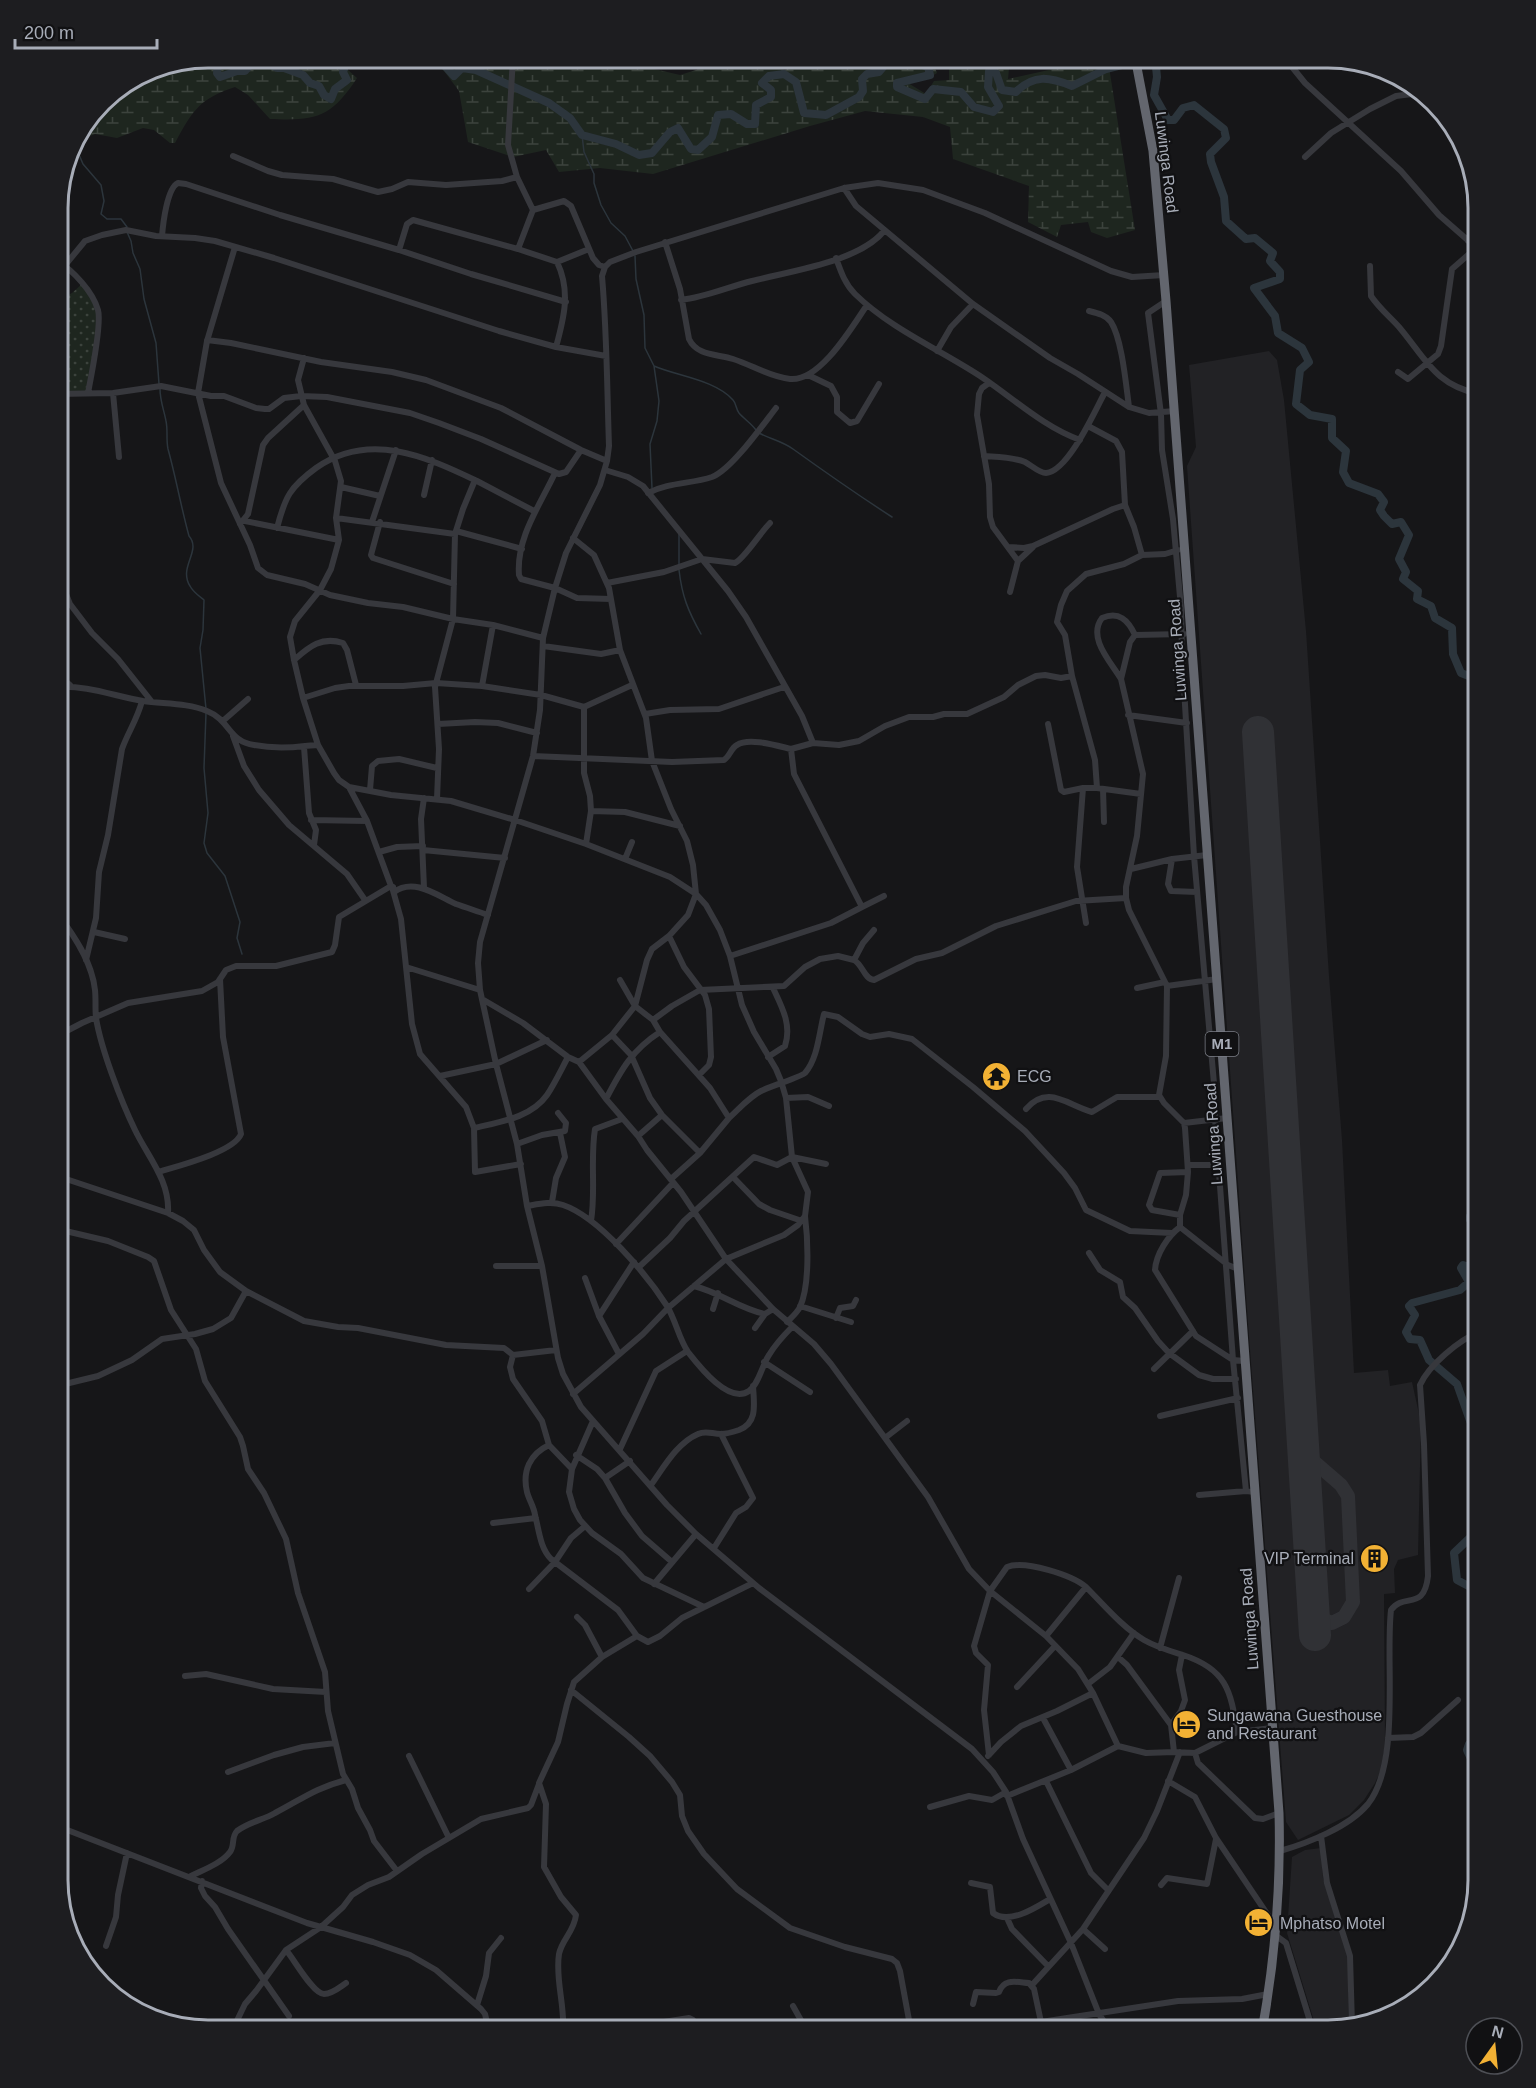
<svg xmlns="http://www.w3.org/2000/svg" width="1536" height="2088" font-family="Arial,sans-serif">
<defs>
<pattern id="grass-dots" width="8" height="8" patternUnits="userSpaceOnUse" patternTransform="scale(1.5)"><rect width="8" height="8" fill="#1e261f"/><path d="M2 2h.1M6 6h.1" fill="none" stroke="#3c433d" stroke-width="1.8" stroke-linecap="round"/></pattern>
<pattern id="wetland-marsh" width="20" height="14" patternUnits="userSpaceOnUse" patternTransform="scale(1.5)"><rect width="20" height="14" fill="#1e261f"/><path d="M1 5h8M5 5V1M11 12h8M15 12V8" fill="none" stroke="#3c433d"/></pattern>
</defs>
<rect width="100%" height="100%" fill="#161618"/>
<path fill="#222225" d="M1269 351 1277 360 1284 400 1306 631 1329 976 1342 1140 1354 1373 1388 1370 1390 1386 1412 1382 1421 1423 1418 1555 1398 1560 1394 1569 1395 1593 1384 1594 1385 1745 1381 1770 1375 1783 1364 1800 1349 1815 1298 1840 1286 1822 1248 1323 1187 466 1196 447 1189 365Z
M1321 1848 1323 1878 1348 1956 1349 2025 1329 2031H1318L1315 2024 1287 1933 1292 1857 1305 1850Z"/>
<path fill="url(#grass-dots)" d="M82 284 97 310 96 338 86 391H57V301L72 293Z"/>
<path fill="url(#wetland-marsh)" d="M208 57H346L348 70 357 78C331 118 315 121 270 119L248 95 235 87C199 99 193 110 175 143H170L154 130 143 128 117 138 95 134 85 138 67 170 65 169 73 141 108 95 150 68Z
M426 57H615L624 62 680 75 728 60 785 70 806 60 819 68 825 58 860 63 873 57H919L918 61 935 68 937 73 927 79 908 83 926 94 934 81 949 80V57H1010L1008 79 1067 66 1066 59 1092 57 1095 65 1108 61 1135 230 1107 238 1091 232 1088 222 1061 225 1057 237 1028 222 1029 186 953 159 950 127 923 117 865 111 810 126 653 174 600 168 559 172 546 150 513 157 468 142 459 91 444 71Z"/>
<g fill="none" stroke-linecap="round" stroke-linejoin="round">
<path stroke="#2c353c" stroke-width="1.5" d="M89 120 90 129 82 136 77 150 83 164 101 185 104 201 101 214 107 219H121L127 227
M582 135 584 152 594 174V183L601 205 611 223 625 236 633 251
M127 232 131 241 133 253 140 269 144 299 156 343 159 384
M635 256 636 279 644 315 645 348 654 366C677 376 716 380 733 400 736 403 736 409 739 413 744 419 751 423 756 430
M160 389C160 401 164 410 166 421 168 430 166 440 168 449 176 478 181 507 189 536 202 551 178 567 190 586 193 592 199 596 204 600L203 630 200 648 206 709
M759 433C770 439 782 441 793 449 825 472 858 495 892 517
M652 488 650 444 657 421 659 401 654 366
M679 565V534
M679 570C682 596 688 611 701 634
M206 713 204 768 208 813 204 843 207 853 225 876 240 922 237 938 242 954"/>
<path stroke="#2c353c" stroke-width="8" d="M224 57V62L218 66 217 73 220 77 237 71H245L256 58 266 62 277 68H284L303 75 310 83 319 86 324 95 331 99 335 89 347 80 343 72 346 63 344 57
M437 57 454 76 462 68 476 70 549 103 570 118 582 135 616 144 639 155 652 153 670 132 678 128 691 149 698 150 712 137 718 115 731 114 747 124H755L756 105 771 97V90L762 83 769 76 784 74 796 82 804 113 826 115 859 97 863 91 862 79 867 74 879 72 890 59 895 57
M900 57 928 67 930 75 897 83V87L925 99 933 89 961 92 974 107 993 112 999 106 988 87 989 71 996 73 1002 90 1016 92C1034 74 1049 77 1072 86L1106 69 1153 57
M1155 57 1157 77 1154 95 1168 120H1174L1183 108 1194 105 1224 129 1226 138 1210 154 1211 162 1224 197 1226 221 1246 239 1255 238 1273 253 1270 261 1280 272V279L1254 288 1275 316 1278 333 1302 348 1309 362 1300 370 1296 404 1310 415 1332 419V438L1346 451 1343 472 1349 483 1378 494 1384 502 1380 510 1384 516 1392 524 1401 522 1409 535 1399 559 1406 572 1403 579 1418 591 1417 599 1431 606 1435 618 1452 628 1453 654 1461 673 1479 680
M205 58 211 59 214 57
M1479 1225H1475L1470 1220V1216L1473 1213H1479
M1479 1446 1457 1384 1429 1360 1420 1340 1410 1339 1406 1332 1415 1315 1409 1306 1412 1303 1460 1290 1469 1282 1461 1268 1463 1265 1479 1270
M1479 1514 1477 1488 1479 1485
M1479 1594 1476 1590 1457 1580 1454 1553 1475 1533 1479 1517
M1479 1776 1467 1750 1469 1744 1479 1742"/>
<path stroke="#303135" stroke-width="14" d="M1304 1453 1341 1485 1348 1496 1353 1602 1344 1617 1332 1623 1322 1619 1314 1610
M1306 1483 1311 1472 1319 1468"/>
<path stroke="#303135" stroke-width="32" d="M1258 732 1315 1635"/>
<path stroke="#37383d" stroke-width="6" d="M513 57 508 145 517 177 533 210
M1284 57 1305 83 1401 171 1439 215 1479 250
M233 156 268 171 282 175 333 179 378 192 392 189 408 182 446 185 502 181 517 177
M1305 157 1331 133 1370 109 1396 96 1420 93
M844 188 856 206 973 304 1050 358 1078 374 1129 407 1149 413 1175 411
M162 236C163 224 167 188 178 183L186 184 280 215 399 250 471 274 566 302
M1468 241 1479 208
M665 242 680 289 689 339C697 356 717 354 733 359 752 365 770 377 790 379 820 382 852 327 867 305
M235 247 207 341 198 393 221 483 250 545 258 568 267 575 305 584 330 595 368 603 403 607 453 619 493 625 543 638
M518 249 533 210 564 201 571 206 593 258 599 265 605 267
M399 250 407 224 413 220 518 249 557 262C571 291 564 318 556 347
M836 258C841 272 845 284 855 294 892 330 941 350 983 378 1014 399 1044 427 1080 440
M57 261C73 270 93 292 98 310 102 324 91 377 88 393
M557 262 589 249
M1370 266 1371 296C1379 308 1390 317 1399 327 1426 359 1435 385 1479 394
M57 275 85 241 102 235 126 230 156 236 195 238 215 241 274 258 499 331 556 347 606 356
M681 300C706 297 728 287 752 281 790 271 859 262 884 231
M1166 301 1148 313 1161 414 1162 450 1173 519 1181 608 1182 654 1194 856 1215 1095V1119L1233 1360 1246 1491 1255 1492
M1089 311C1097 313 1106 315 1111 322 1122 339 1126 385 1129 407
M207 340 231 343 321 362 392 372 426 380 501 408 581 450 607 461
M937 351 951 327 973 304
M304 358 298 380 304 405 335 461 341 481 336 518 339 540 331 569 320 590 295 621 290 637 294 660 303 698 318 745 334 773 339 780 349 787 391 795 451 801 515 820 586 844 670 877 696 894 693 865 687 841 671 809 652 761 646 718 620 650 609 588 594 555 573 538
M1398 372 1408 379 1438 354 1441 346 1452 269 1476 248
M808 375 831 386 837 397V412L850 423 857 421 879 384
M989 383 982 388 979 394 977 415 989 484 990 517 993 527 1018 561 1010 592
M113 393 119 457
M57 394 113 393 161 386 211 396H224L256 408 265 409H269L284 398 301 396 327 397 410 413 439 423 481 439 559 474 566 472 581 450
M1088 426 1116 441 1122 452 1125 505 1134 527 1142 555
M984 456C997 457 1013 457 1025 462 1031 465 1039 473 1046 473 1068 472 1096 409 1105 392
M605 470 628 477 643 486 728 591 746 617 802 716 813 743 791 749
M555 473C540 505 516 538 519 575L521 579 555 588 577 598 611 599
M341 487 380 496
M648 493C669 482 691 484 712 477 731 470 762 426 776 408
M424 495 432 460
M336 518 455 534
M245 521 339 540
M372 522 396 450
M380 522 371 555 373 558 454 584
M240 524 248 514 263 445 268 438 304 405
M277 528C285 497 290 487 316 468 369 431 425 456 477 481 496 491 515 501 534 511
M456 531 522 549
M1008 547 1024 548 1033 546 1113 509 1125 505
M57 555 66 594 70 604 92 633 118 659 152 702
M1018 561 1033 547
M607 583 664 572 702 559 735 563C744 559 760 533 770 523
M1184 634 1135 635 1130 642 1121 679 1143 774 1137 836 1126 887V898L1129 910 1167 986 1166 1056 1159 1095 1164 1103 1184 1123 1185 1128 1188 1172 1186 1195 1180 1215V1227C1168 1236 1156 1254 1155 1270L1196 1336 1233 1360 1245 1361
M543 646 601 654 620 650
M294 660C309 647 321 636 343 643L347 650 356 685
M57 674 70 685
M1121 679C1111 662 1087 638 1102 618 1119 611 1128 620 1135 635
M482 686 493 625
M57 687C87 685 114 696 143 701 164 704 188 703 207 711 230 720 229 742 254 745 269 748 289 748 305 746 309 746 313 745 318 745
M303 698 335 688 349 686H403L436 683 482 686 541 695 584 707 632 685
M584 707V773L590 796 591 811 586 844
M645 714 670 710 719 709 784 687
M1128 715 1187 723
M224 720 248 699
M438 724 475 722 498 723 537 733
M1048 724 1061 790 1064 792 1083 788H1097L1141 794
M233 736 244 766 259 790 289 825 347 874 365 900
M813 743 839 745 859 741 885 726 909 717H933L944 714H967L1004 697 1018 685 1036 676 1045 675 1061 678 1072 676
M304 747 309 813 316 830 314 845
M533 756 672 762 724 760C730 756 731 748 737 745 749 737 778 746 791 749L794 774 862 907 831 923 730 956
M349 787 367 821 391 886 393 887
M1083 788 1077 867 1086 923
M1097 788 1095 760 1072 676 1065 635 1057 622 1061 605 1067 591 1086 574 1124 564 1142 555 1165 554 1178 550
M1103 789 1104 822
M370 790 372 766 378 761 399 759 437 768
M437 799 439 749 435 687 453 619 455 534 463 509 475 480
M591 811 625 812 680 826
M311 820 367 821
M423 850 505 858
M379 852 397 847 423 846
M625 859 632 842
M1172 859 1168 884 1171 891 1197 892
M1131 869 1172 859 1207 855
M392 887 401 919 412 1024 420 1054 466 1107 474 1128C499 1122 531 1118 547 1095 555 1083 561 1070 568 1057
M424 888 421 819 424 798
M394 892C414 877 438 896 456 904 467 908 477 911 488 915
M862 907 884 896
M57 913C74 935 92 962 95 990 96 999 95 1009 96 1018 101 1049 121 1101 135 1130 148 1157 170 1181 168 1213
M94 932 125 939
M669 936 684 967 705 995 709 1009 711 1057 709 1065 699 1075
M86 960 96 918 99 872 108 835 122 749C128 732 137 720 142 701
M854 960C863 965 864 979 874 980L916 959 942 953 996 926 1076 901 1126 898
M406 967 480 990
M620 980 635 1006
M1167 986 1217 979
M1137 988 1165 982
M482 999 523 1023 568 1057 579 1062 606 1099 638 1136 647 1150 681 1192 726 1259 773 1309 814 1344 831 1364 928 1497 969 1569 990 1591 1046 1636 1078 1669 1093 1693 1118 1746 1146 1753 1174 1752 1195 1753 1237 1732 1273 1728
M653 1020 672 1006 700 990 784 986 805 967 820 959 838 956 854 960 863 943 874 930
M612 1035 631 1055 650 1098 662 1115 700 1153
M57 1036 82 1023 128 1003 202 991 218 982 226 970 236 966H276L332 952 335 945 339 917 391 886
M768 1057 785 1046C792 1025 782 1007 773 988
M579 1062 612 1035 635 1006 653 1020 660 1032 710 1088 729 1118 700 1153 671 1179
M440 1076 496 1064 547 1040
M786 1098 808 1097 829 1106
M606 1099C621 1070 632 1050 660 1032
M1026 1109C1048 1084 1067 1105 1092 1112L1117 1097H1160
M729 1118C739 1109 749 1097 761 1091 771 1086 801 1077 805 1073 818 1058 819 1033 824 1014L838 1017 862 1034 870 1037 889 1034 912 1039 973 1087 1025 1131 1064 1173 1075 1188 1086 1210 1130 1231 1172 1233
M1184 1123 1227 1118
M474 1128 475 1172 521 1164
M638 1136 662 1115
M517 1144 542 1135 565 1131 566 1123 558 1113
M1188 1165H1219
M158 1172C178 1166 234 1152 241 1134L223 1037 220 979
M57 1176 168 1213 183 1221 194 1230 204 1250 220 1272 246 1291 304 1321 338 1327 358 1328 446 1345 504 1348 513 1355 556 1350
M733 1177 759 1204 770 1210 802 1221
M552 1202 556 1178 565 1157 560 1133
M527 1206C539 1204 551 1201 563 1205 599 1217 647 1275 667 1306 676 1321 679 1339 688 1352 699 1366 729 1405 749 1391 759 1384 762 1365 769 1355 775 1345 783 1336 792 1327
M1180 1215 1152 1210 1149 1205 1160 1173 1188 1172
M591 1221C596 1191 590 1160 595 1129L622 1119
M1180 1227 1228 1265 1238 1269
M57 1229 108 1241 148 1257 154 1261 171 1310 196 1349 205 1381 240 1437 243 1446 248 1469 264 1493 286 1539 298 1593 325 1672 328 1711 343 1774 352 1789 358 1808 370 1830 374 1841 397 1871
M616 1244 673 1183
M1089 1253 1100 1270 1120 1282 1123 1297 1135 1308 1158 1341 1169 1353 1199 1375 1213 1379H1236
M496 1266H542
M639 1267 670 1238 684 1221 754 1157 777 1165 792 1157 826 1164
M585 1278 599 1316 619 1354
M694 1286C719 1292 740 1309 765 1314L773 1309
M800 1306 851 1322
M713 1309 718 1293
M599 1316 634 1262
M836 1318 840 1308 853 1306 856 1300
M787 1322C792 1317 797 1313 800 1307 810 1285 808 1240 805 1216
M755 1328 765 1314
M513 1355 510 1367 513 1379 542 1421 549 1445 572 1469
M764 1362 810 1392
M1154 1369 1193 1331
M57 1386 98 1376 132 1360 162 1339 195 1334 213 1329 231 1318 246 1291
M573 1394 643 1334 668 1308 726 1259 784 1235 798 1225 805 1216 808 1192 792 1157 786 1098 781 1081 776 1069 754 1032 742 1005 730 956 720 930 706 905 696 894 688 915 669 936 652 949 647 960 635 1006
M1160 1416 1238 1398
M593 1421 572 1469 569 1492 574 1509 580 1520 592 1533 621 1554 643 1578 704 1607
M885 1438 907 1421
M549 1445C530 1454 522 1471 527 1492 529 1500 534 1507 535 1515 539 1530 540 1548 551 1559L618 1610 637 1636
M620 1449 656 1371 687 1351
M576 1455 597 1469 605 1478 625 1513 642 1536 672 1562
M605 1478 630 1461
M651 1485C664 1467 677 1443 698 1434 706 1430 712 1434 721 1434 726 1434 733 1432 739 1430 758 1423 754 1404 753 1386
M1199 1495 1246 1491
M493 1523 536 1518
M714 1548 736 1513 746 1507 753 1498 721 1434
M654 1584 696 1534
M529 1589 555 1562 571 1538 584 1527
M577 1617 585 1625 602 1657
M1046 1636 1086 1587C1104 1605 1122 1627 1144 1640 1156 1647 1170 1651 1183 1655 1226 1669 1231 1690 1237 1732
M1160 1648 1179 1578
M1118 1657 1127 1665 1171 1725 1174 1752
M185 1676 206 1674 273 1689 326 1692
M1088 1684 1110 1667 1134 1633
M1017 1687 1055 1646
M571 1690 629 1737 650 1756 672 1782 680 1795 682 1816 688 1831 704 1854 737 1889 790 1928 845 1947 892 1959 897 1963 900 1971 911 2031
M1043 1718 1071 1770
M1171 1725 1181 1711 1185 1700 1179 1670 1182 1655
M1388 1738 1413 1737 1421 1733 1458 1700
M1195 1753 1198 1763 1255 1818 1263 1819 1279 1813
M989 1755 984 1710 988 1665 976 1653 974 1646 990 1591 1007 1567C1025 1560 1072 1575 1086 1587
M409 1756 449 1838
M988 1756 1001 1742 1021 1726 1057 1711 1093 1693
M228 1772 274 1755 303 1747 335 1743
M1046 1781 1091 1873 1108 1890
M1168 1781 1195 1797 1216 1838 1276 1927
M1007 1796 1071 1770 1118 1746
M930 1807 969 1796 992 1800 1006 1792
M57 1826 307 1923 373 1942 410 1955 436 1970 481 2009 485 2014 489 2031
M1321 1836 1327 1883 1350 1956 1352 2025
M1280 1851C1308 1843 1349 1827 1368 1804 1401 1762 1385 1662 1391 1610 1404 1592 1424 1612 1428 1576L1424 1444 1420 1385C1429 1365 1459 1340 1479 1332
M191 1876C203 1870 222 1863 230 1852 235 1846 231 1837 237 1831 249 1822 263 1820 275 1813 302 1799 315 1788 346 1780
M202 1881 201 1888 205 1896 215 1907 228 1929 289 2016
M971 1883 990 1887 993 1913C1009 1925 1035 1908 1050 1899
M1161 1885 1167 1878 1207 1884 1216 1839
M1007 1918 1012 1929 1048 1966
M1083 1929 1105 1949
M1275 1935 1286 1943 1313 2031
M106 1946 116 1917 118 1895 127 1853
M286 1950C294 1959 313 1994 324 1994 332 1994 340 1987 346 1983
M1032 1985 1083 1929 1144 1838 1157 1811 1180 1752
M973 2004 976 1992 996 1993 999 1992C1004 1978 1016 1982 1029 1983L1034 1989 1041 2022
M477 2005 486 1976 489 1953 501 1938
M793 2006 807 2031
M232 2031 245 2004 256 1991 286 1950 321 1927 343 1907 352 1895 368 1885 389 1877 422 1854 481 1819 528 1808 531 1805 539 1784
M503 2031H509
M563 2031C565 2005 555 1979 559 1954 562 1939 574 1932 576 1915L561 1897 544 1867 546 1804 539 1783 558 1742 567 1704 574 1682 602 1657 637 1636 648 1642 660 1636 682 1618 753 1583
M622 2031 657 2023 689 2018 693 2020 695 2031
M928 2031 1041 2022 1178 2001 1242 1999 1268 1994
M1110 2031 1099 2014 1071 1943 1023 1839 1006 1792 993 1772 972 1749 759 1588 696 1534 667 1505 581 1407 563 1374 558 1358 542 1266 527 1206 517 1144 496 1064 480 990 478 963 480 942 533 756 540 710 543 638 555 588 566 553 600 485 607 461 609 446C607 389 607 333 602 276L605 267 610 262 636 252 844 188 878 183 923 190 985 213 1111 271 1132 277 1164 275"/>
<path stroke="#63666e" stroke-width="9" d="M1135 57 1153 151 1166 301 1279 1813C1281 1886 1275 1959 1262 2031"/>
</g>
<defs>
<symbol id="temple-disc" viewBox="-11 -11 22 22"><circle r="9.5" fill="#f2b134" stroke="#111113"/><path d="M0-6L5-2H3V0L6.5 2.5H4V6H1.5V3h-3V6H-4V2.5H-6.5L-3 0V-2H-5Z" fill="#111"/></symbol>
<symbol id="building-disc" viewBox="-11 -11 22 22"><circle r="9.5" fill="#f2b134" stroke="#111113"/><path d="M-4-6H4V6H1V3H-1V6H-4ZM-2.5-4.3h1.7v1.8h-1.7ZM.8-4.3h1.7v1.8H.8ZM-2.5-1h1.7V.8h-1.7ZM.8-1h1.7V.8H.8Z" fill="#111"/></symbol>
<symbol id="hotel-disc" viewBox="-11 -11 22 22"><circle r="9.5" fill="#f2b134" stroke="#111113"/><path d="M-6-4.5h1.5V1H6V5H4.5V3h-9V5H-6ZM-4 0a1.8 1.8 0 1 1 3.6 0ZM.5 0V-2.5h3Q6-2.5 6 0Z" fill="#111"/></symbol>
</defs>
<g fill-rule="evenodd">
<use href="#temple-disc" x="980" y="1060" width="33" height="33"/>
<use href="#building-disc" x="1358" y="1542" width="33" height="33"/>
<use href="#hotel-disc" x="1170" y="1708" width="33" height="33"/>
<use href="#hotel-disc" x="1242" y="1906" width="33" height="33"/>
</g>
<g text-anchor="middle" stroke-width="4.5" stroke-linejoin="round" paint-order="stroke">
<rect fill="#111113" stroke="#7b7e86" stroke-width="1.5" x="1205.5" y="1032" width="33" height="24" rx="4.5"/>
<g font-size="15" font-weight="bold" fill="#a8adb8">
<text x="1222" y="1049">M1</text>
</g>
<g font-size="16" fill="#a8adb8" stroke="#111113">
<text transform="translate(1167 162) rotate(83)" y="6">Luwinga Road</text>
<text transform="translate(1177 650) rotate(-94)" y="6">Luwinga Road</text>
<text transform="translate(1213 1134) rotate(-94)" y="6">Luwinga Road</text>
<text transform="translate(1249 1619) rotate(-94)" y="6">Luwinga Road</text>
</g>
<g font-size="16" fill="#a8adb8" stroke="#111113" text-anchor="start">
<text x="1017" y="1082">ECG</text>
<text x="1354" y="1564" text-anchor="end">VIP Terminal</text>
<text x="1207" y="1721">Sungawana Guesthouse<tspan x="1207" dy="18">and Restaurant</tspan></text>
<text x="1280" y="1929">Mphatso Motel</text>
</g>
</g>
<path d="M0 0H1536V2088H0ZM208 68H1328A140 140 0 0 1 1468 208V1880A140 140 0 0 1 1328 2020H208A140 140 0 0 1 68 1880V208A140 140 0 0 1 208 68Z" fill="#1d1d20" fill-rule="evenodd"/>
<path fill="none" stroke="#a8adb8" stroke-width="3" d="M208 68H1328A140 140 0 0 1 1468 208V1880A140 140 0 0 1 1328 2020H208A140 140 0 0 1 68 1880V208A140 140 0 0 1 208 68Z"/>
<g transform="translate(1494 2046) rotate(15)"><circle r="28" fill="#111113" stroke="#4d4f55" stroke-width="1.5"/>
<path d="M0-4.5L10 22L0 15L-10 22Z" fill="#f2b134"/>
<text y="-9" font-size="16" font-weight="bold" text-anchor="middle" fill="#a8adb8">N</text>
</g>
<path d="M15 39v9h142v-9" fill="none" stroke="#a8adb8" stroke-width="3"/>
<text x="24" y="39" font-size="18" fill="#a8adb8" stroke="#111113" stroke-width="4.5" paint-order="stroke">200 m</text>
</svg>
